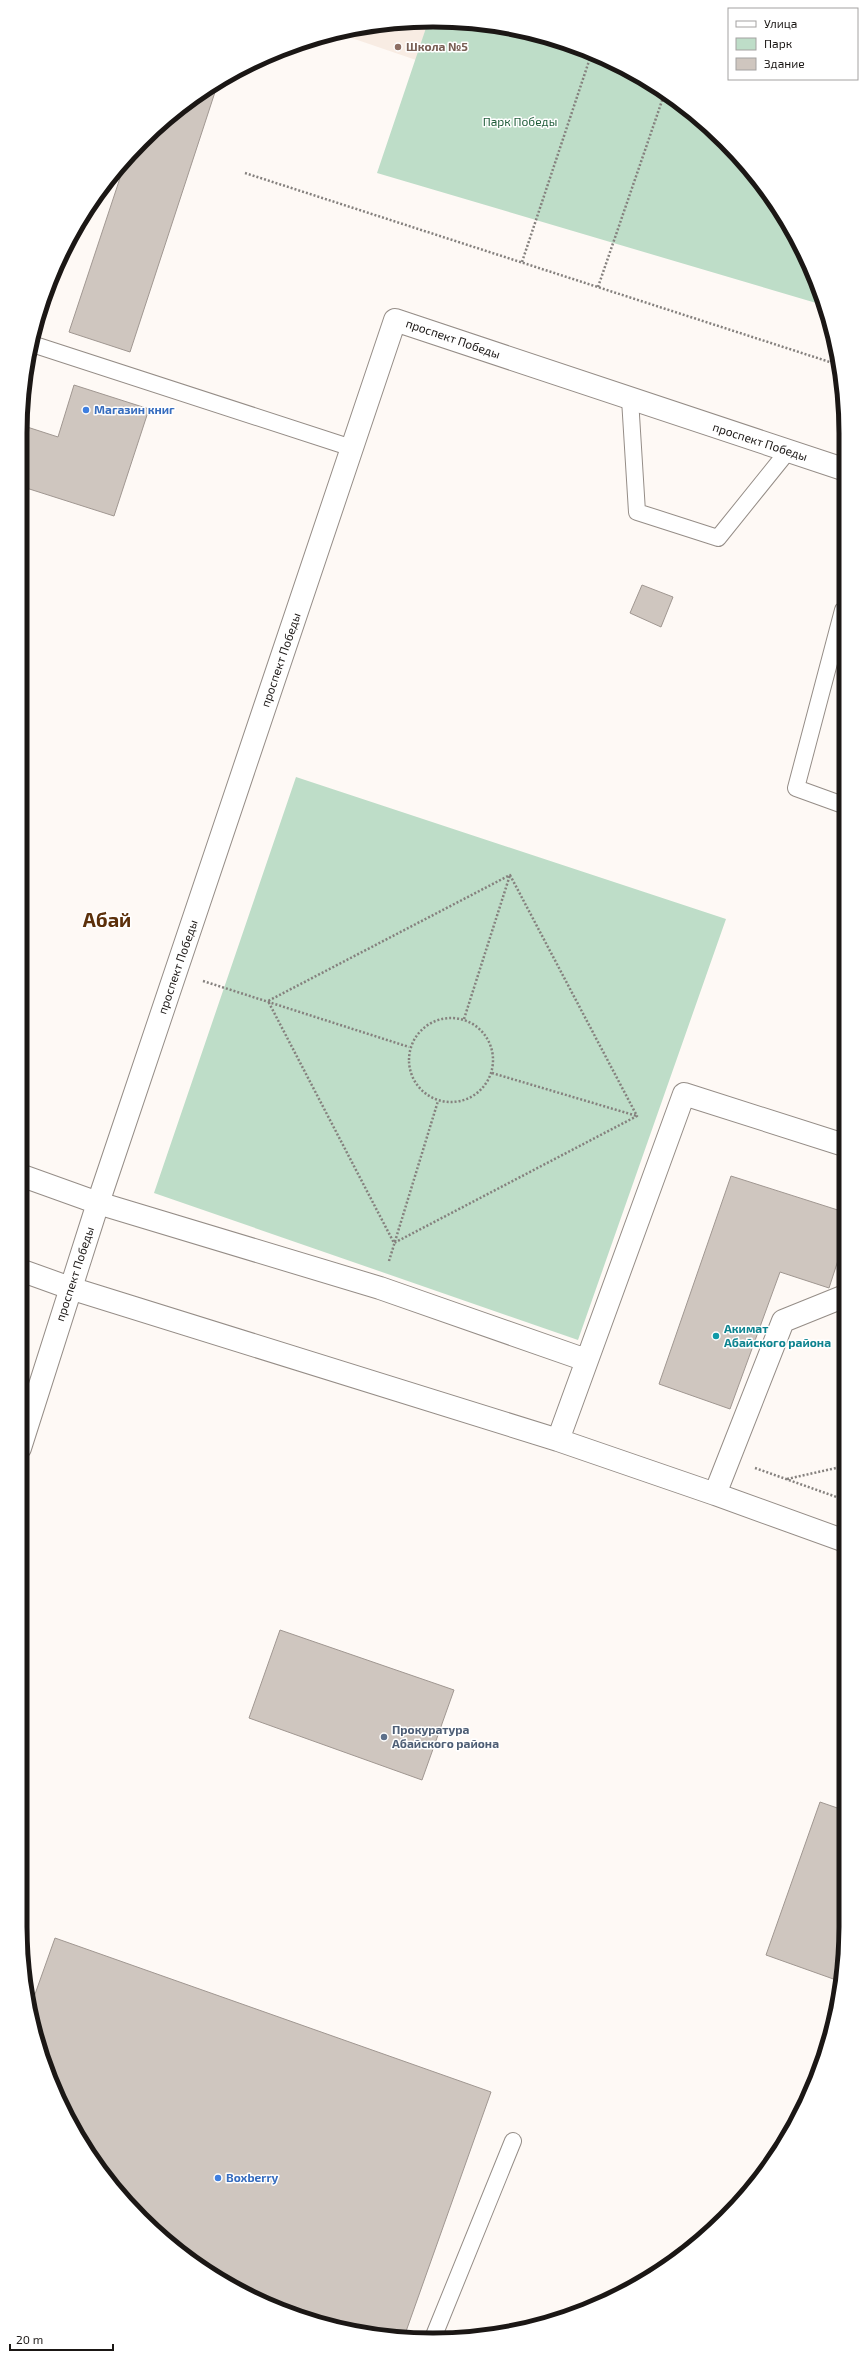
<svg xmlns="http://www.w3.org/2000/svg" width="866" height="2360" font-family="'Exo 2',sans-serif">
<rect width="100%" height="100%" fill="#fef9f5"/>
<path fill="#f8ece3" d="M428 22 416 60 337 33 379 24Z"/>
<path fill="#beddc8" d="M460 21 540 34 591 52 662 89 744 161 791 226 814 275 823 305 377 173 428 22Z
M296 777 726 919 578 1340 154 1193Z"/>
<path fill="#cfc6bf" stroke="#a09791" d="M210 87 216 89 130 352 69 332 126 160 161 122Z
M74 385 149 409 114 516 20 486 21 425 58 437Z
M642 585 673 597 661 627 630 613Z
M731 1176 844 1212V1242L829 1288 780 1272 730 1409 659 1384Z
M280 1630 454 1690 422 1780 249 1718Z
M820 1802 846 1811V1927L839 1981 766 1955Z
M55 1938 491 2092 404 2337 379 2336 300 2318 227 2285 181 2255 122 2199 75 2134 42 2060 29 2011Z"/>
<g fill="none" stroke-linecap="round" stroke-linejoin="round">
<defs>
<path id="service" d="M32 344 352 448
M630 399 637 512 718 538 788 451
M843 610 796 788 843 805
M433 2338 513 2141"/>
<path id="minor" d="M98 1203 380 1288 586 1360
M70 1288 558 1440 715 1494 783 1321 845 1296
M558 1440 684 1094 844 1145
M715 1494 845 1541"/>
<path id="tertiary" d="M20 1175 98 1203
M20 1270 70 1288
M20 1448 98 1203 395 320 843 469"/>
</defs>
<use href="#service" stroke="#958d87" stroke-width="18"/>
<use href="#minor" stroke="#958d87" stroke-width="24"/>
<use href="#tertiary" stroke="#958d87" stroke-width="24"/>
<path stroke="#85817e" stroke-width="2.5" stroke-dasharray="2 2" stroke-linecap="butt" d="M245 173 839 365
M522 262 592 52
M598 287 665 92
M510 875 637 1116 394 1243 268 1001Z
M203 981 409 1047
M409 1060a42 42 0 1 1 84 0a42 42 0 1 1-84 0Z
M464 1019 510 875
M492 1073 637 1116
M389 1261 438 1101
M755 1468 845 1500
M787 1479 845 1466"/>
<use href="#service" stroke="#fff" stroke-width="16"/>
<use href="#minor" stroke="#fff" stroke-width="22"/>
<use href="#tertiary" stroke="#fff" stroke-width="22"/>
</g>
<circle fill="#8d6e63" stroke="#fff" stroke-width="1.5" cx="398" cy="47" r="4"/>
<g fill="#3f7fe0" stroke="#fff" stroke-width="1.5">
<circle cx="86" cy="410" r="4"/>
<circle cx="218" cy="2178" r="4"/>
</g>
<circle fill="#0f9aa8" stroke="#fff" stroke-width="1.5" cx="716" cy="1336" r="4"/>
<circle fill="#5c6f8a" stroke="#fff" stroke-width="1.5" cx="384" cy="1737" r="4"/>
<g text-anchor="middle" stroke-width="3" stroke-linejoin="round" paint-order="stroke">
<g font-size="12" font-weight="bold" fill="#785e54" stroke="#fff" text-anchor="start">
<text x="406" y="51">Школа №5</text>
</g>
<g font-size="12" fill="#215d3b" stroke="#fff">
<text x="520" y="126">Парк Победы</text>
</g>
<g font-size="12" fill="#1b1715" stroke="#fff">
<text transform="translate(453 339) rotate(19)" y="4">проспект Победы</text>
<text transform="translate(760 442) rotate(18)" y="4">проспект Победы</text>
<text transform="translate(281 660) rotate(-71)" y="4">проспект Победы</text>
<text transform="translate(178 967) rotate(-71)" y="4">проспект Победы</text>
<text transform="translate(75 1274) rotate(-72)" y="4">проспект Победы</text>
</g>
<g font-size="12" font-weight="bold" fill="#366cbe" stroke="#fff" text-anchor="start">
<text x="94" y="414">Магазин книг</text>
<text x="226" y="2182">Boxberry</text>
</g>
<g font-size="12" font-weight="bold" fill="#0d838f" stroke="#fff" text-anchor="start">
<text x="724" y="1333">Акимат<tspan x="724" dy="14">Абайского района</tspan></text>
</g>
<g font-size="12" font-weight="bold" fill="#4e5e75" stroke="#fff" text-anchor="start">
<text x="392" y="1734">Прокуратура<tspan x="392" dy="14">Абайского района</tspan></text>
</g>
<g font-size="20" font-weight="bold" fill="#5c300b" stroke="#fff">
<text x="107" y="927">Абай</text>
</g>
</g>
<path d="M0 0H866V2360H0ZM433 27H433A406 406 0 0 1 839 433V1927A406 406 0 0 1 433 2333H433A406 406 0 0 1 27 1927V433A406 406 0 0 1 433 27Z" fill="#fff" fill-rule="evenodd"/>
<path fill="none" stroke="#1b1715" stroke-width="5" d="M433 27H433A406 406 0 0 1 839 433V1927A406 406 0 0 1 433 2333H433A406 406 0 0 1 27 1927V433A406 406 0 0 1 433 27Z"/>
<rect x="728" y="8" width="130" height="72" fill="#ffffff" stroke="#a4a2a1"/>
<rect x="736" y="21" width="20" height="6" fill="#ffffff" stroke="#a4a2a1"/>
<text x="764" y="28" font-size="12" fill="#1b1715">Улица</text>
<rect x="736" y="38" width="20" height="12" fill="#beddc8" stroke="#a4a2a1"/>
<text x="764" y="48" font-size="12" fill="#1b1715">Парк</text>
<rect x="736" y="58" width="20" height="12" fill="#cfc6bf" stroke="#a4a2a1"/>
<text x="764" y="68" font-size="12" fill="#1b1715">Здание</text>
<path d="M10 2344v6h103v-6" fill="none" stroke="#1b1715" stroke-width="2"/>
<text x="16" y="2344" font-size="12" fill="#1b1715" stroke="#ffffff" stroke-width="3" paint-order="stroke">20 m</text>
</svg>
